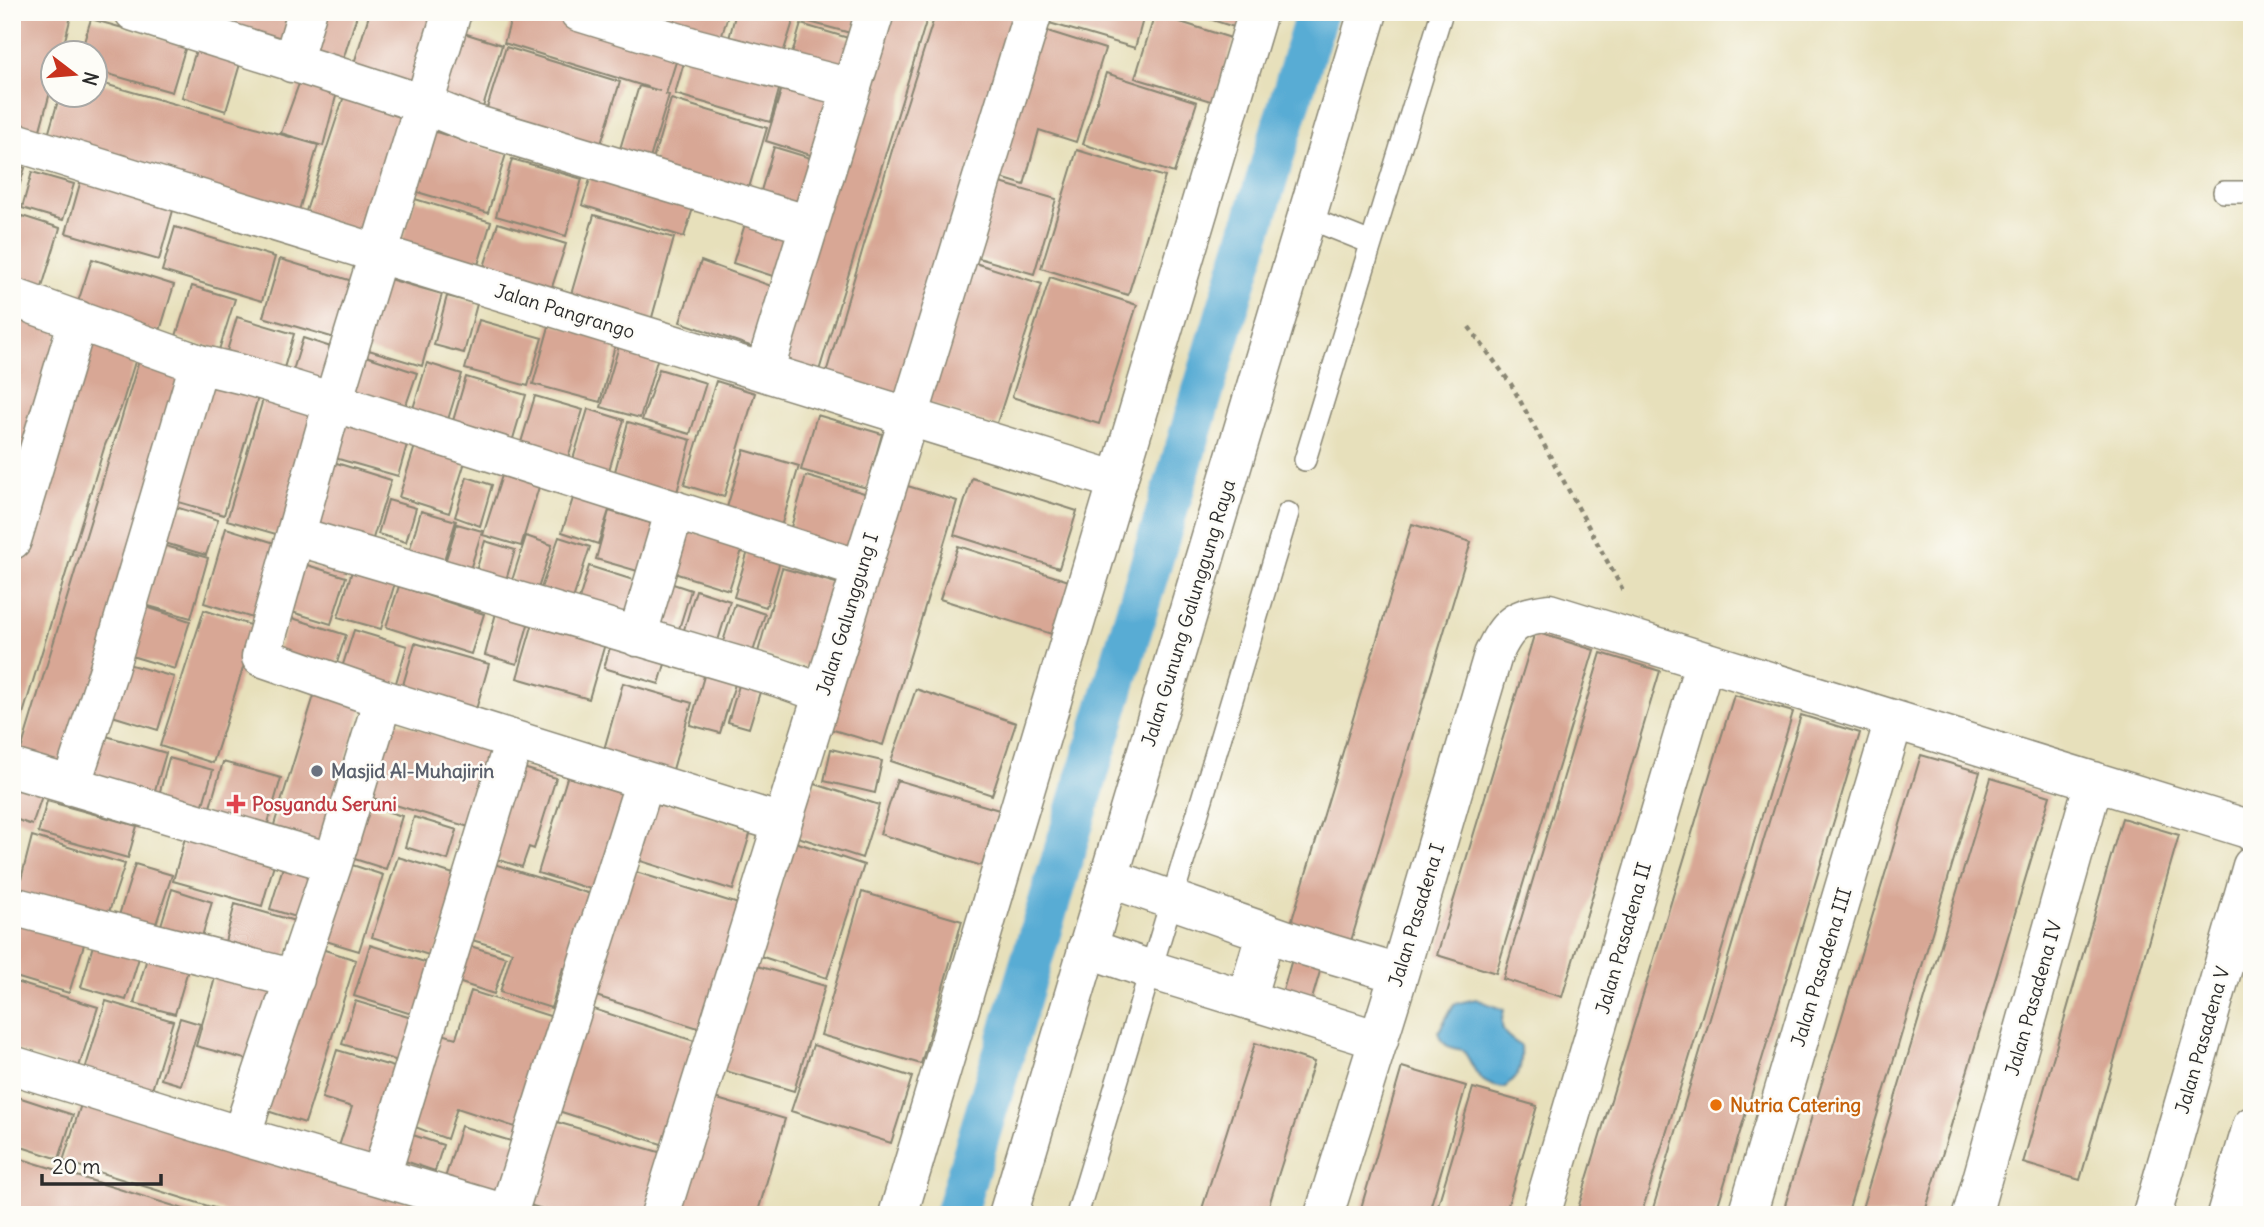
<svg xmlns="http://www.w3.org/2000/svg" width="2264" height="1227" font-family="Delius,sans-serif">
<rect width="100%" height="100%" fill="#fdfcf7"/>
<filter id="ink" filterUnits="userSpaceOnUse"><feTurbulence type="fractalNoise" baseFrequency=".0143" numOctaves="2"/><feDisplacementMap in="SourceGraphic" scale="14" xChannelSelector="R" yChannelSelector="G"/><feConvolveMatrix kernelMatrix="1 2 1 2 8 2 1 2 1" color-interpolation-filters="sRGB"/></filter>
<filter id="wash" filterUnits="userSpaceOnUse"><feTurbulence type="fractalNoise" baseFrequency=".00686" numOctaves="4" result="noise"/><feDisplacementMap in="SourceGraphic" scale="28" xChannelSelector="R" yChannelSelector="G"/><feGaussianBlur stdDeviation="1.57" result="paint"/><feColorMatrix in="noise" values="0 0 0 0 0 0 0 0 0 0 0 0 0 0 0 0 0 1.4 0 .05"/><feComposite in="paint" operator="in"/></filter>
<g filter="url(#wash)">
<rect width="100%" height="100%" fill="#e7e0bb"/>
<path fill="#58acd4" stroke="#426c80" stroke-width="2" d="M1476 999 1504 1010C1498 1031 1504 1035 1521 1046 1522 1066 1521 1075 1504 1088 1475 1084 1477 1070 1463 1050 1449 1048 1442 1046 1439 1031L1454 1004Z"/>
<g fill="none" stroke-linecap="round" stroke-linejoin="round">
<path stroke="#58acd4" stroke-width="42" d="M955 1215 1317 12"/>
</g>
<g id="blocks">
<path fill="#d8a795" d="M18 12H72L62 52H52V85L38 137 12 130V31Z
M174 12H297L288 60Z
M312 12H358L340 69 298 56Z
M370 12H449L422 97 351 73Z
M513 12H558L680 49 666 94 669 95 646 172 616 162 639 86 660 91 504 43Z
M656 12H729L717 51 651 31Z
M736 12H796L780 63 727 46Z
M804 12H860L854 34 802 20Z
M876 12H929L818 374 770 360Z
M936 12H1020L896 396 826 373 893 147Z
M1049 12H1145L1135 48 1046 22Z
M1188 12H1245L1240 29Z
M1155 14 1234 39 1214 102 1135 78Z
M91 19 186 46 172 92 94 70V52H81Z
M801 24 855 40 842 84 788 67Z
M1041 29 1105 49 1076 142 1039 130 1024 185 995 176Z
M454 30 502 45 480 117 432 103Z
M199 40 243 54 226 111 182 97Z
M506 47 620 82 596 160 482 124Z
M687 52 782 79 770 122 675 94Z
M304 70 340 81 323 146 281 133Z
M787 71 841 87 820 158 766 141Z
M1106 73 1197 102 1174 173 1083 144Z
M94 81 318 145 298 214 46 142 60 94H94Z
M347 87 417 110 377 238 305 214Z
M671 99 767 128 745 201 649 173Z
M433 131 506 154 488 213 414 191Z
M774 147 820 161 803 217 757 204Z
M1077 150 1165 177 1128 295 1041 268Z
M512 159 582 179 566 236 496 216Z
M12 164 25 168 13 205H12Z
M32 172 74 184 63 220 22 208Z
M592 173 694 205 684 237 582 205Z
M81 180 174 207 159 260 66 233Z
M997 182 1056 199 1034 274 975 257Z
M415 199 491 222 477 268 401 244Z
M594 215 674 238 651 321 570 298Z
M22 216 60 228 40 294 12 285V247Z
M498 223 566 244 551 290 483 270Z
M745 224 794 240 782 279 733 263Z
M175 227 275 257 262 301 162 271Z
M92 259 174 285 159 334 76 308Z
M280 259 362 284 345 341 263 317Z
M701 261 777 288 756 348 680 322Z
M972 262 1042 284 996 426 927 403Z
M382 277 442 294 422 366 362 348Z
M1050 277 1137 305 1099 424 1012 397Z
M192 286 235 299 219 350 176 336Z
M447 296 477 304 464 353 434 345Z
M12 310 61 325 12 501Z
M237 317 294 334 284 368 227 351Z
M479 320 542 338 528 386 465 369Z
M550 323 616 342 600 402 533 384Z
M303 338 343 351 332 389 291 377Z
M89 341 137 355 121 408 105 445 12 750V580Z
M619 346 658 357 640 418 601 407Z
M141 354 195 370 71 779 17 763Z
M363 355 417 373 403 414 350 395Z
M427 363 462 374 446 426 411 415Z
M659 369 706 383 690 434 642 420Z
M466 377 526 395 512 442 452 424Z
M716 381 755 393 724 497 684 485Z
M209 383 258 397 224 515 175 501Z
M266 389 322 407 283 536 227 520Z
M535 396 583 410 566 464 519 449Z
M588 409 624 420 607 477 571 466Z
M341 413 410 434 398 476 328 456Z
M817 415 882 434 867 488 801 470Z
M628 422 691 440 676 496 613 479Z
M420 430 470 446 449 513 399 497Z
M744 450 799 466 780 530 725 514Z
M330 461 391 480 370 548 308 529Z
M505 466 542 477 521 546 483 535Z
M806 476 871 495 854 553 789 534Z
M467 477 492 485 480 526 455 517Z
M972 478 1077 511 1059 568 954 535Z
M578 483 614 495 598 544 562 532Z
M901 484 957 501 883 745 827 728Z
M388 500 416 508 406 542 378 534Z
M169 505 218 520 206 555 158 541Z
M421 511 456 521 442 566 408 555Z
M609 511 668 528 655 576 596 559Z
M457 524 482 531 468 576 443 569Z
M1412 524 1471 542 1348 951 1288 933Z
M226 528 278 544 256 619 204 603Z
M684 529 743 547 729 590 671 572Z
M526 536 552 545 535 598 509 590Z
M559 537 590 547 571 605 539 594Z
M485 541 515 550 503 590 473 581Z
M162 545 208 558 191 618 145 605Z
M958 546 1075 583 1058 636 940 599Z
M749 548 781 558 766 607 734 597Z
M294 561 346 577 331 624 279 608Z
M589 566 649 585 638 622 578 603Z
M782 568 843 585 819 670 758 652Z
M352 571 395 583 381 629 338 617Z
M664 581 691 590 678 632 650 623Z
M399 586 484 614 471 654 386 627Z
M696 590 730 601 717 644 683 633Z
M735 604 765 614 752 655 722 645Z
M143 606 190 621 175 669 128 655Z
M204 610 256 627 213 763 160 746Z
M496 613 529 621 517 664 485 655Z
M535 616 607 637 589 699 517 678Z
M289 617 346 635 333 675 276 657Z
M354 630 407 646 392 696 338 680Z
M1535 632 1594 650 1496 973 1437 955Z
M613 637 668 654 659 684 604 668Z
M415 643 489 664 473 720 399 699Z
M1601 653 1660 671 1562 997 1503 979Z
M708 662 739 671 720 733 690 725Z
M124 663 174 677 158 730 109 715Z
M743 672 764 679 749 728 728 722Z
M623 683 692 703 670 780 601 760Z
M317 686 364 700 317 855 269 841Z
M916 689 1016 723 992 795 891 761Z
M1734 695 1793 712 1690 1056 1641 1215H1576Z
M1801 715 1860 733 1836 814 1715 1215H1651Z
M385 719 502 754 479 830 362 795Z
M99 734 166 753 152 800 86 781Z
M831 749 882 761 875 793 824 781Z
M1921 755 1980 772 1919 976 1847 1215H1782Z
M169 758 213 770 199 818 156 806Z
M223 762 281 778 264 837 206 821Z
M510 764 556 778 534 849 529 847 522 867 493 858Z
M570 768 639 788 607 894 538 873Z
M1991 778 2050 796 2004 950 1924 1215H1860Z
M12 780 44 790 32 825 12 818Z
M897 780 999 810 982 866 880 834Z
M812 783 879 805 862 858 795 836Z
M643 797 751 831 733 890 625 856Z
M47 801 137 826 128 858 38 833Z
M357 802 402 816 386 869 342 855Z
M414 817 457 830 448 860 405 847Z
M2122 818 2179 835 2080 1180 2023 1163Z
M32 836 125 864 106 921 17 895Z
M185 838 274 864 262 906 173 881Z
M795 842 864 865 827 978 757 955Z
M398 857 460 876 435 957 372 937Z
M481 860 600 897 577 972 563 968 551 1008 500 992 512 952 459 936Z
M340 861 383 875 359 951 316 938Z
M135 864 172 875 152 936 116 925Z
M283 867 319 878 306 920 270 909Z
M623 868 748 907 708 1031 583 992Z
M172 889 212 902 199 947 158 935Z
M862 892 962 921 921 1064 821 1035Z
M235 904 295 921 282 969 222 953Z
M12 915 86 938 69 993 12 976Z
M96 935 142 948 126 1000 81 987Z
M454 941 506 957 494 994 443 977Z
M309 945 356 960 305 1123 258 1108Z
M370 945 434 965 418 1016 354 996Z
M149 951 190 963 175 1014 134 1003Z
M1294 952 1323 961 1308 1013 1279 1005Z
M754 965 825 986 794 1091 722 1070Z
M218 967 277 984 256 1062 196 1046Z
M12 981 98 1007 78 1070 12 1049Z
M471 991 562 1020 527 1131 457 1108 447 1139 402 1122 428 1030 456 1038Z
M106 1001 173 1021 151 1093 84 1073Z
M355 1001 418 1020 405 1063 342 1044Z
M578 1004 710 1046 677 1149 546 1107Z
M180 1018 200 1024 181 1085 161 1079Z
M1255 1043 1314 1062 1277 1179 1266 1215H1200Z
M813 1045 912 1077 891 1143 791 1111Z
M337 1050 404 1070 376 1158 339 1146 352 1107 322 1098Z
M1402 1067 1466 1086 1452 1135 1428 1215H1359Z
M1473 1088 1537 1106 1506 1212 1505 1215H1435Z
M12 1095 73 1115 59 1159 12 1144Z
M83 1098 451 1215H237L63 1161Z
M714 1098 785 1119 757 1215H679Z
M543 1118 669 1155 651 1215H563L519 1202Z
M461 1126 521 1144 506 1196 445 1178Z
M398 1130 443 1145 435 1171 393 1157Z
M12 1156 200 1214V1215H12Z"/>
</g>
</g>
<g filter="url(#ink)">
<use href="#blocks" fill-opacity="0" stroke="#898673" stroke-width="2"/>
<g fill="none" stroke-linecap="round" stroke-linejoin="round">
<defs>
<path id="lane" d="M2224 192H2252
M1306 217 1371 243
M1305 460 1442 12
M1077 1215 1288 513"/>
<path id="street" d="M134 12 359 83 423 104 470 123 809 225
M452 12 333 402 261 657 383 699 781 823
M579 12 696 48 851 88
M292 63 307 12
M12 141 1118 481
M12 297 199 364 248 376 333 402 860 569
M764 372 875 12
M296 536 777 677 822 693
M12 540 78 320
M637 637 675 510
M12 768 333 863
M71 786 109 669 199 364
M1109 878 1308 947 1399 974
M12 906 295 979
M1087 948 1151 970 1379 1040
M1246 999 1266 932
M12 1065 241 1136 510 1215
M241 1136 333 863 383 699
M381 1176 514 740
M508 1214 645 781
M660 1215 899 449 1033 12
M1324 1215 1399 974 1493 655C1508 623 1515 618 1549 613L2248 829 2252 832
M1541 1215 1705 661
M1747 1215 1894 720
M1972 1215 2094 781
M2152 1215 2252 866
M2226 1215 2252 1126"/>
<path id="secondary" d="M898 1215 1258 12
M1008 1215 1368 12"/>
</defs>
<use href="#lane" stroke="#898673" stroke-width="24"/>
<use href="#street" stroke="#898673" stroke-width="41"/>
<use href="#secondary" stroke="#898673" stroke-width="41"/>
<path stroke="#898673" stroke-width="4.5" stroke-dasharray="5 5" stroke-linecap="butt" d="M1469 327 1511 384 1625 594"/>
<use href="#lane" stroke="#fff" stroke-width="21"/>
<use href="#street" stroke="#fff" stroke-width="38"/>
<use href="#secondary" stroke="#fff" stroke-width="38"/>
</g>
</g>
<circle fill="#6b7280" stroke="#fdfcf7" stroke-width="2.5" cx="317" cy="771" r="7"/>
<path fill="#e0444e" stroke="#fdfcf7" stroke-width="2.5" d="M232.5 793.5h7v7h7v7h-7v7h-7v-7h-7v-7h7z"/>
<circle fill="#e8710a" stroke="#fdfcf7" stroke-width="2.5" cx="1716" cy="1105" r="7"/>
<g text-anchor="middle" stroke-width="5" stroke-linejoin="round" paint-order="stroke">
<g font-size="19" fill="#2b2b2b" stroke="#fdfcf7">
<text transform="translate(565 311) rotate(17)" y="7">Jalan Pangrango</text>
<text transform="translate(1188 613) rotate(-73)" y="7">Jalan Gunung Galunggung Raya</text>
<text transform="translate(847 614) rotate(-73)" y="7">Jalan Galunggung I</text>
<text transform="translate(1416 915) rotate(-73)" y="7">Jalan Pasadena I</text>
<text transform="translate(1623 938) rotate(-74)" y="7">Jalan Pasadena II</text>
<text transform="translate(1821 967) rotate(-73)" y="7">Jalan Pasadena III</text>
<text transform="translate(2033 998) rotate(-74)" y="7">Jalan Pasadena IV</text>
<text transform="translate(2202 1040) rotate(-74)" y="7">Jalan Pasadena V</text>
</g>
<g font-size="19" font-weight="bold" fill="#5b616d" stroke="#fdfcf7" text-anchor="start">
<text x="331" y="778">Masjid Al-Muhajirin</text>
</g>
<g font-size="19" font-weight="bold" fill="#be3a42" stroke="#fdfcf7" text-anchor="start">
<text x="252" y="811">Posyandu Seruni</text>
</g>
<g font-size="19" font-weight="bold" fill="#c56008" stroke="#fdfcf7" text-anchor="start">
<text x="1730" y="1112">Nutria Catering</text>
</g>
</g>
<rect width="2264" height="1227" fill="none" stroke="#fdfcf7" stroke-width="42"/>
<g transform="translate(74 74) rotate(106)"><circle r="33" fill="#fdfcf7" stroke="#a9a8a5" stroke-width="2"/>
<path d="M0-5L12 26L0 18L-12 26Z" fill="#c8321e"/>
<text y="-10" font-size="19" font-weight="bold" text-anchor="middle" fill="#2b2b2b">N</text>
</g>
<path d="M42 1174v10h119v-10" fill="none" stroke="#2b2b2b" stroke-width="3.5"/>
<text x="52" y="1174" font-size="21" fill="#2b2b2b" stroke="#fdfcf7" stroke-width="5" paint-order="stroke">20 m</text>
</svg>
